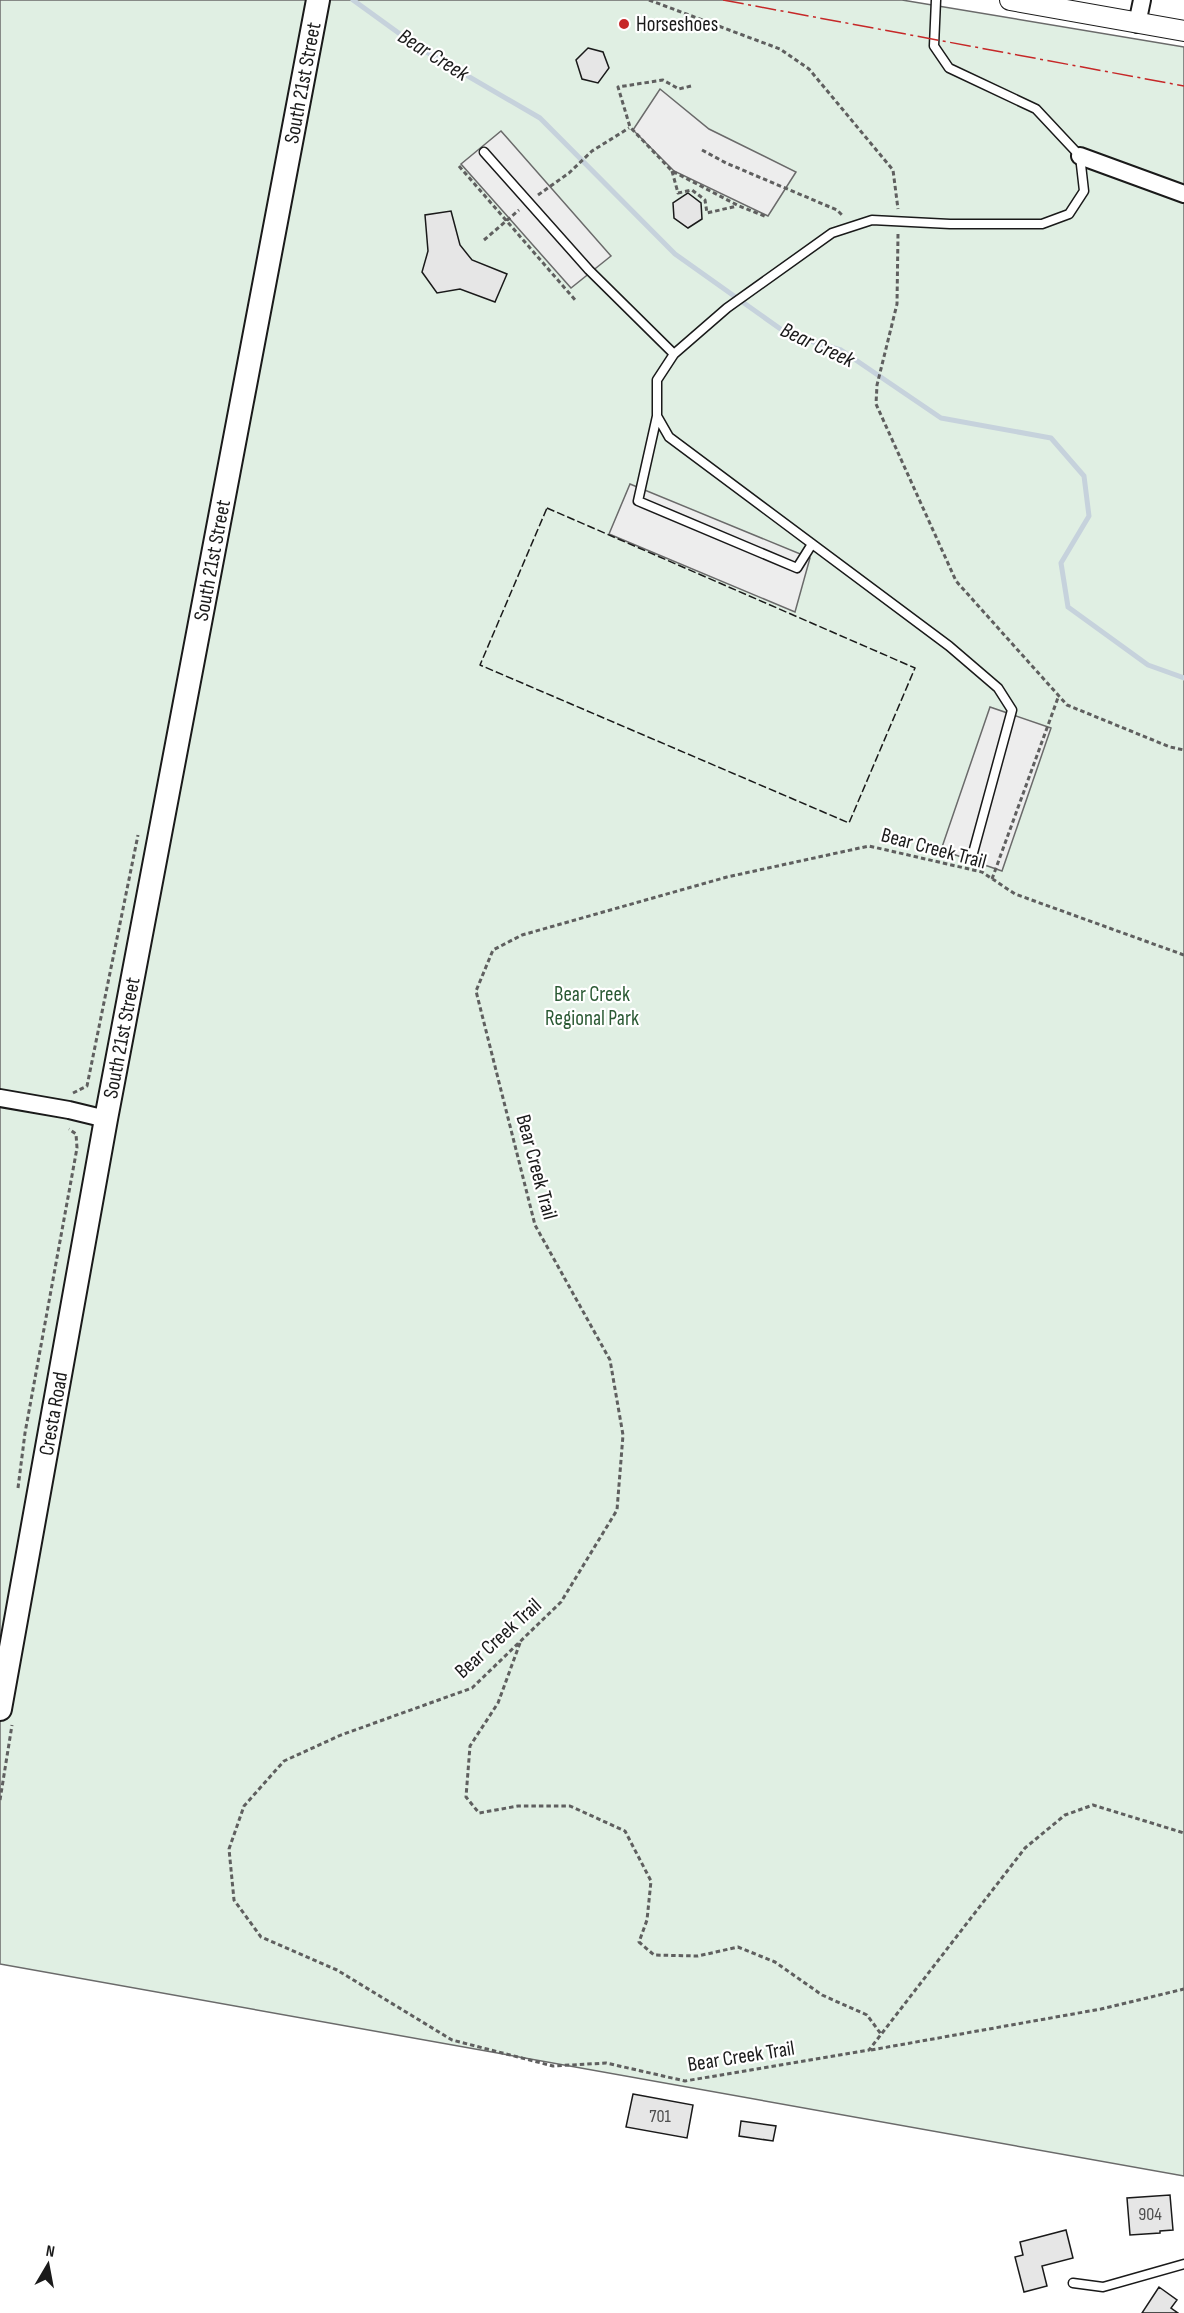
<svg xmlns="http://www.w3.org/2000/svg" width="1184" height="2313" font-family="'Sofia Sans Condensed',sans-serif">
<rect width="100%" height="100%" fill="#fff"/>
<path fill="#e0efe3" stroke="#6a6a6a" stroke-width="1.5" d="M0 0H902L1184 47V2176L0 1964Z"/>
<path fill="#ededed" stroke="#6a6a6a" stroke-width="1.5" d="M660 89 709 129 796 172 768 216 674 171 633 130Z
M501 131 611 256 571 288 461 164Z
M630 484 810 558 795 612 609 534Z
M990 707 1051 728 1002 871 941 850Z"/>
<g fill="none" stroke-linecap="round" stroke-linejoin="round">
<path stroke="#c6d2dc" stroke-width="5" d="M353 0 418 47 540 118 675 254 789 335 841 350 941 418 1051 438 1084 476 1089 516 1061 563 1068 607 1148 665 1184 678"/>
</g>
<path fill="#e6e6e6" stroke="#1a1a1a" stroke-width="1.5" d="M588 48 603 52 609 68 598 83 582 79 576 60Z
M688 193 701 203 702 219 688 228 674 218 673 203Z
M451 211 460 245 472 260 507 274 495 302 460 289 437 293 422 272 428 251 425 215Z
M633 2094 693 2105 687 2138 626 2127Z
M741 2121 776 2126 773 2141 739 2136Z
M1170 2195 1173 2230 1160 2231V2233L1130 2235 1127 2198Z
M1066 2230 1073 2258 1042 2266 1047 2286 1024 2292 1015 2257 1023 2255 1020 2242Z
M1159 2287 1177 2300 1171 2308 1178 2313H1142Z"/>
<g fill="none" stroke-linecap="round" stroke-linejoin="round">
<defs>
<path id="service" d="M484 152 589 270 674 354
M657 416V380L674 354 727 308 832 233 872 220 950 224H1042L1069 214 1084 191 1080 156 1036 109 949 68 934 46 936 0
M812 544 797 568 638 501 657 416 669 437 949 646 998 688 1012 710 973 853
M1073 2283 1103 2287 1184 2264"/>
<path id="minor" d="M1137 24 1142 0
M1080 156 1184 194
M0 1098 69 1110 106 1119"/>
<path id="tertiary" d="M1010 0 1184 31"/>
<g id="secondary">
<path id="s1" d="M0 1709 106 1119 318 0"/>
</g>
</defs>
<use href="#service" stroke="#1a1a1a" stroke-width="11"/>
<use href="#minor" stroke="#1a1a1a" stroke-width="20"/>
<use href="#tertiary" stroke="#1a1a1a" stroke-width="22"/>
<use href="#secondary" stroke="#1a1a1a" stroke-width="26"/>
<path stroke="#5f5f5f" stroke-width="3" stroke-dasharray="4.5 3" stroke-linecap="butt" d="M649 0 780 49 809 69 893 170 898 209
M691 86 679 89 663 80 618 87 630 127 672 171 739 206 767 217
M702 150 726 163 837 210 843 216
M459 166 576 301
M672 171 678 193 692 190 705 200 707 213 737 206
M538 195 569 173 592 151 629 128
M898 234 897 304 877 385 876 404 956 581 1067 705 1170 747 1184 750
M484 240 519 210
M992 879 1059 695
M1184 955 1015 894 982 872 869 846 727 877 522 935 493 950 476 991 535 1225 610 1360 623 1435 617 1510 561 1602 472 1688 341 1735 284 1761 244 1806 229 1849 234 1900 261 1937 337 1970 452 2040 553 2066 606 2063 685 2081 869 2050 1025 1848 1065 1815 1093 1805 1184 1833
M73 1093 87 1086 138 835
M18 1488 25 1433 77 1148 76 1134 69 1129
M520 1643 498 1703 470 1746 466 1797 479 1813 518 1806H570L625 1831 651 1881 647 1920 639 1942 654 1955 698 1956 738 1947 775 1962 822 1995 867 2015 881 2034
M0 1800 12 1725
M871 2050 1101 2009 1184 1989"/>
<use href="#service" stroke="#fff" stroke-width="8"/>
<use href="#minor" stroke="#fff" stroke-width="16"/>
<use href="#tertiary" stroke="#fff" stroke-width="20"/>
<use href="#secondary" stroke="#fff" stroke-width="22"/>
<path stroke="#1a1a1a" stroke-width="1.5" stroke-dasharray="8 3" stroke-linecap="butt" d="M547 508 915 668 849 823 480 665Z"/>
<path stroke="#c62828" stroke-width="1.5" stroke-dasharray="21 4.5 3 4.5" stroke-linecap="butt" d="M723 0 1184 86"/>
</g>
<circle fill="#c62828" stroke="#fff" stroke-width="2" cx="624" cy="24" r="6"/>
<g text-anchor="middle" stroke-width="4.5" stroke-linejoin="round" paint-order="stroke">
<g font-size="18" fill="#4d4d4d">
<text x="660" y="2122">701</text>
<text x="1150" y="2220">904</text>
</g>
<g font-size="21" fill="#1a1a1a" stroke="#fff" text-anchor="start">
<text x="636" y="31">Horseshoes</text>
</g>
<g font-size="21" fill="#1a1a1a" stroke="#fff">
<text dy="7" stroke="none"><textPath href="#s1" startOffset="1654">South 21st Street</textPath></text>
<text dy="7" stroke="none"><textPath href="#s1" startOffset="1168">South 21st Street</textPath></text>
<text transform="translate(934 848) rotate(15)" y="7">Bear Creek Trail</text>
<text dy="7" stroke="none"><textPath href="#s1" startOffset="682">South 21st Street</textPath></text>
<text transform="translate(537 1167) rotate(75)" y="7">Bear Creek Trail</text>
<text dy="7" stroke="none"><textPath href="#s1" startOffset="300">Cresta Road</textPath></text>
<text transform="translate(498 1638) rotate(-42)" y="7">Bear Creek Trail</text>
<text transform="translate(741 2056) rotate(-9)" y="7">Bear Creek Trail</text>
</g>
<g font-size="21" fill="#2b5a34" stroke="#fff">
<text x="592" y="1001">Bear Creek<tspan x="592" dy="24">Regional Park</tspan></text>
</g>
<g font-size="22" font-style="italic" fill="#1a1a1a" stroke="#fff">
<text transform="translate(434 54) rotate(32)" y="8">Bear Creek</text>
<text transform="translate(818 344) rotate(25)" y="8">Bear Creek</text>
</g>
</g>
<g transform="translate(48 2265) rotate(10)" stroke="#ffffff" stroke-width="4.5" paint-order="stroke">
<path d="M0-4.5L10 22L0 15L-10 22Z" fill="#1a1a1a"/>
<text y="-9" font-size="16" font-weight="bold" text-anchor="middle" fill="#1a1a1a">N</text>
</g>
</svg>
